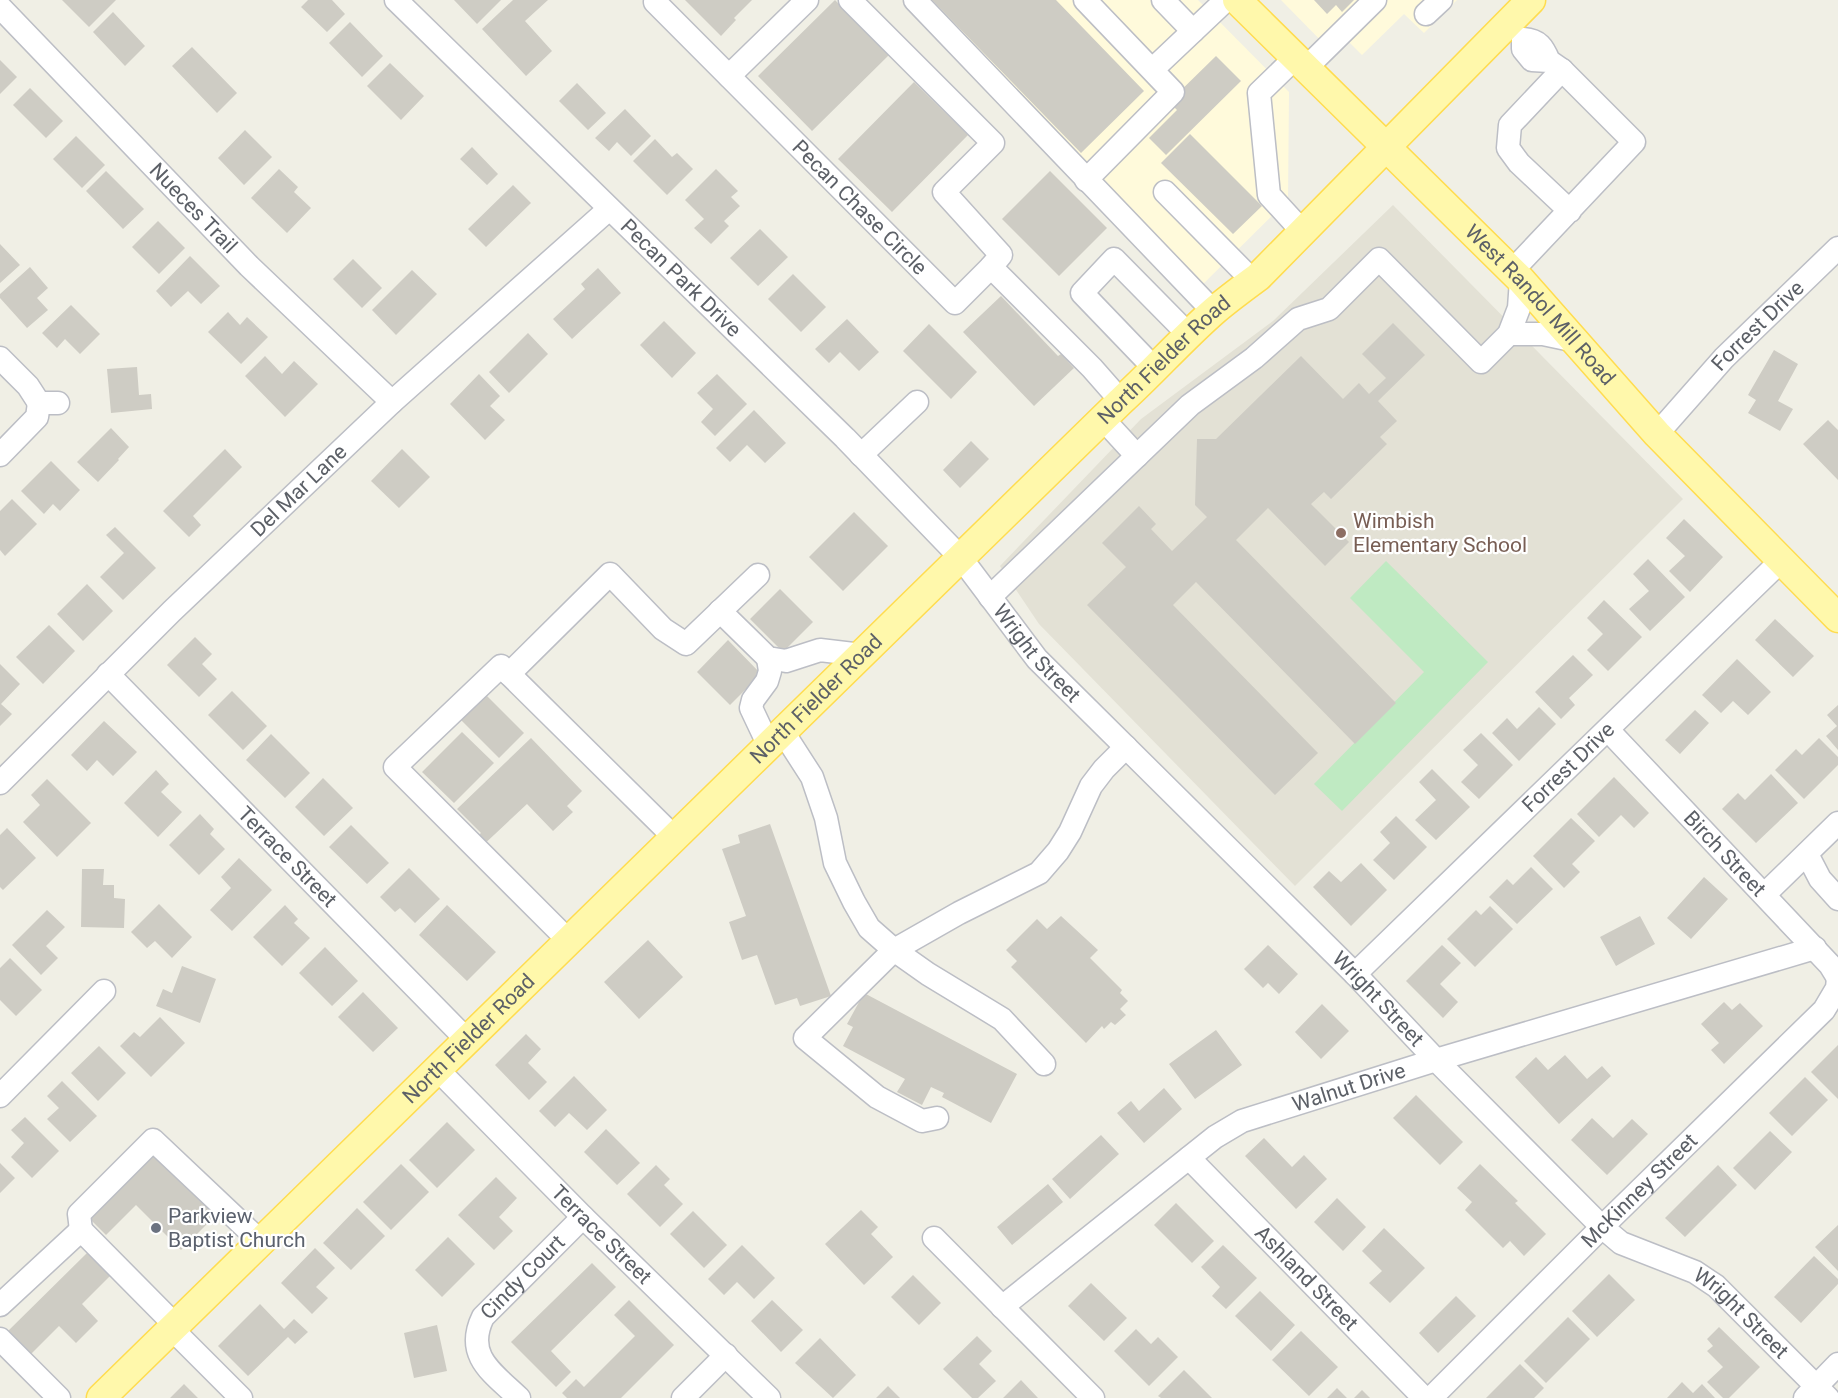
<svg xmlns="http://www.w3.org/2000/svg" width="1838" height="1398" font-family="Roboto,sans-serif">
<rect width="100%" height="100%" fill="#f0efe5"/>
<path fill="#fffadb" d="M902 0H1198L1289 92 1288 200 1193 294Z
M1281 0H1457L1424 33 1404 14 1362 55 1348 41 1334 54Z"/>
<path fill="#e3e1d5" d="M1393 205 1683 499 1295 886 1039 624 1000 566 1141 419 1273 321Z"/>
<path fill="#bfeac2" d="M1386 561 1488 662 1342 811 1314 784 1424 672 1350 598Z"/>
<path fill="#ceccc4" d="M62 0H116L89 27Z
M308 0H332L345 14 327 32 301 7Z
M454 0H501L477 24Z
M513 0H548L525 21 552 51 526 76 482 29Z
M685 0H752L734 18 736 20 721 36Z
M835 0 889 55 812 131 758 76Z
M932 0H1056L1144 91 1081 153Z
M1314 0H1354L1342 12 1336 5 1327 14Z
M113 12 145 46 125 66 93 32Z
M350 22 383 56 362 77 329 43Z
M192 47 237 93 217 113 172 66Z
M1216 56 1241 81 1166 155 1149 138 1177 110 1169 102Z
M0 60 17 77 0 94Z
M390 63 424 96 401 120 367 86Z
M914 82 968 135 892 212 838 159Z
M577 83 606 113 588 130 559 101Z
M30 88 63 121 46 138 13 105Z
M625 109 651 136 631 156 617 142 609 151 595 138Z
M245 130 272 157 244 185 218 158Z
M1190 134 1262 206 1233 234 1161 163Z
M76 136 105 165 82 188 53 159Z
M655 139 672 157 677 153 693 169 667 195 633 161Z
M472 147 498 174 487 185 460 159Z
M279 169 298 187 294 192 311 208 287 233 251 198Z
M716 169 738 191 731 197 740 206 724 221 729 226 711 244 694 228 704 219 685 200Z
M106 171 144 209 123 229 86 191Z
M1050 171 1107 228 1059 276 1002 219Z
M513 185 531 203 486 247 468 229Z
M158 221 185 248 159 274 132 247Z
M760 229 788 257 758 286 730 258Z
M0 244 20 265 0 283Z
M190 256 220 286 201 304 188 291 171 307 156 291Z
M353 259 382 288 362 308 333 279Z
M30 267 48 288 37 298 48 310 27 328 0 298V294Z
M598 268 621 293 572 339 553 319 585 289 581 284Z
M412 270 437 294 396 335 372 310Z
M793 274 826 307 801 332 768 299Z
M1001 296 1058 356 1061 354 1074 368 1034 406 963 332Z
M71 305 100 334 80 354 65 339 57 348 42 333Z
M228 312 240 325 247 317 268 337 241 364 208 332Z
M847 319 879 352 859 371 840 352 829 363 815 349Z
M664 321 696 353 672 378 640 345Z
M1393 323 1425 355 1378 401 1397 421 1380 437 1387 444 1331 499 1324 492 1311 504 1349 542 1325 566 1268 508 1236 540 1396 703 1355 744 1196 582 1173 605 1318 753 1275 795 1087 605 1126 567 1102 543 1139 506 1156 524 1151 529 1172 551 1207 517 1195 505 1197 439H1216L1301 356 1343 399 1359 383 1369 394 1386 378 1362 354Z
M929 324 977 372 951 399 903 351Z
M528 333 548 354 509 393 489 372Z
M1774 350 1798 364 1778 401 1793 409 1780 431 1748 413 1756 400 1748 395Z
M265 356 282 374 294 361 318 384 285 417 245 376Z
M137 367 139 395 151 394 152 409 111 413 107 369Z
M479 374 500 396 490 406 505 420 485 440 450 404Z
M717 374 747 404 715 436 701 422 713 409 697 393Z
M754 410 786 443 765 463 747 445 730 462 716 448Z
M1828 420 1838 430V480L1803 444Z
M111 428 129 447 118 459 119 460 98 482 77 462Z
M971 441 989 459 960 488 943 470Z
M225 449 242 467 193 516 201 525 189 537 163 511Z
M402 449 430 477 399 508 371 481Z
M51 461 80 490 60 511 53 504 44 514 21 491Z
M12 499 37 524 5 556 0 550V511Z
M854 512 888 546 843 591 809 557Z
M1684 519 1723 557 1690 592 1669 571 1685 556 1666 538Z
M115 527 156 568 123 600 100 577 124 553 106 535Z
M1648 559 1685 597 1650 631 1629 609 1649 591 1633 574Z
M87 584 113 611 83 641 57 614Z
M780 589 813 622 783 652 750 619Z
M1604 600 1642 637 1608 671 1587 650 1603 634 1587 618Z
M1775 619 1814 656 1793 677 1755 640Z
M49 625 75 651 43 684 16 657Z
M195 637 212 654 202 664 217 679 199 697 167 665Z
M728 640 761 674 730 705 697 672Z
M1573 655 1593 675 1569 698 1575 705 1561 719 1535 692Z
M1737 659 1771 692 1748 715 1733 701 1721 713 1702 695Z
M0 664 20 684 1 704 12 714 0 726Z
M480 689 524 733 499 758 455 714Z
M232 691 267 726 243 750 208 715Z
M1838 705V750L1826 736 1837 726 1827 715Z
M1539 707 1556 724 1519 761 1492 733 1507 718 1517 729Z
M1695 710 1709 723 1680 754 1665 740Z
M104 721 137 752 113 776 97 760 87 771 71 755Z
M462 732 494 763 454 803 422 772Z
M1481 733 1513 765 1479 799 1461 782 1478 765 1463 750Z
M271 734 310 773 285 798 246 760Z
M531 738 582 791 567 806 573 812 553 831 527 804 479 849 472 841 481 833 457 809Z
M1819 738 1838 757V765L1804 799 1775 770 1796 749 1802 755Z
M1432 769 1470 807 1436 840 1415 820 1436 800 1419 782Z
M156 770 169 784 161 792 182 812 158 837 124 803Z
M1771 774 1798 803 1756 843 1722 809 1738 793 1745 800Z
M1614 777 1649 813 1634 828 1621 815 1599 837 1577 814Z
M323 778 353 808 324 836 295 807Z
M47 779 91 823 57 857 23 822 40 805 31 795Z
M200 814 214 829 210 834 225 849 199 875 169 845Z
M1396 816 1427 847 1394 880 1373 860 1390 843 1380 832Z
M1571 818 1595 841 1572 864 1580 872 1564 888 1533 856Z
M770 824 831 996 800 1006 797 998 775 1005 757 955 742 960 729 922 746 916 722 849 740 843 738 835Z
M351 825 389 863 367 884 329 847Z
M7 828 36 858 3 890 0 887V835Z
M239 858 272 890 232 931 210 910 231 888 221 877Z
M1361 863 1387 890 1351 926 1313 887 1329 871 1341 882Z
M1531 867 1553 889 1517 924 1489 897 1507 879 1513 885Z
M409 868 440 899 415 923 400 908 395 912 380 897Z
M82 869H104L103 885H114V898L125 899 124 928 81 927Z
M1704 877 1728 899 1691 939 1667 918Z
M159 904 192 937 172 958 155 941 147 948 131 932Z
M285 905 298 919 294 923 310 938 282 966 253 937Z
M447 905 496 952 467 981 419 935Z
M1490 906 1513 929 1475 967 1447 939 1476 910 1481 915Z
M47 910 65 927 46 946 58 958 41 975 12 945Z
M1061 916 1098 950 1090 958 1122 990 1120 993 1128 1001 1120 1009 1126 1015 1115 1025 1111 1022 1104 1029 1102 1026 1086 1043 1011 967 1017 961 1006 950 1037 919 1047 929Z
M1640 916 1655 944 1616 966 1600 937Z
M648 940 683 977 639 1019 604 982Z
M1268 945 1298 974 1279 994 1268 983 1263 988 1244 969Z
M1442 945 1461 963 1440 984 1458 1002 1443 1018 1406 981Z
M325 947 358 981 332 1006 299 973Z
M10 958 42 990 16 1016 0 1000V968Z
M182 966 216 979 200 1023 156 1006 163 989 172 993Z
M363 992 398 1028 373 1052 338 1017Z
M864 993 1017 1074 991 1123 942 1097 944 1093 931 1087 922 1105 897 1092 905 1079 843 1046 853 1027 847 1024Z
M1724 1002 1732 1010 1740 1003 1763 1026 1724 1064 1711 1050 1719 1043 1701 1024Z
M1322 1004 1349 1031 1321 1059 1295 1032Z
M160 1017 185 1043 151 1077 120 1046 134 1032 140 1037Z
M1216 1030 1242 1065 1195 1099 1169 1064Z
M526 1034 541 1049 528 1063 547 1082 529 1100 495 1065Z
M1838 1045V1099L1811 1072Z
M99 1046 126 1073 98 1101 71 1073Z
M1565 1055 1587 1079 1602 1066 1611 1076 1559 1124 1515 1077 1536 1057 1548 1070Z
M574 1076 607 1110 587 1130 569 1113 555 1127 539 1111Z
M1805 1077 1828 1100 1792 1136 1769 1113Z
M62 1081 97 1116 70 1142 47 1119 59 1108 47 1096Z
M1164 1088 1182 1109 1144 1143 1117 1113 1131 1101 1139 1111Z
M1416 1095 1463 1142 1440 1165 1393 1118Z
M25 1117 59 1151 32 1178 11 1157 24 1143 11 1130Z
M1592 1118 1613 1138 1632 1119 1648 1134 1607 1175 1571 1140Z
M447 1122 475 1150 437 1188 409 1160Z
M606 1129 640 1163 617 1185 584 1152Z
M1770 1131 1792 1152 1755 1190 1733 1168Z
M1101 1135 1119 1154 1070 1199 1052 1179Z
M1264 1138 1292 1167 1304 1155 1327 1179 1296 1209 1245 1156Z
M153 1152 216 1215 181 1250 136 1205 106 1235 88 1217Z
M0 1163 15 1178 0 1193Z
M401 1164 429 1192 391 1230 363 1202Z
M1480 1164 1518 1201 1515 1203 1546 1234 1524 1256 1510 1241 1503 1248 1465 1210 1472 1202 1457 1188Z
M656 1165 670 1179 664 1185 683 1204 660 1227 627 1194Z
M1718 1165 1737 1185 1685 1237 1665 1218Z
M496 1177 517 1198 499 1217 513 1231 494 1250 458 1215Z
M1048 1184 1063 1202 1012 1245 997 1227Z
M1337 1198 1366 1227 1343 1251 1314 1222Z
M1176 1203 1214 1241 1192 1263 1154 1225Z
M357 1208 385 1236 351 1270 323 1243Z
M861 1210 878 1227 871 1234 893 1257 864 1285 825 1244Z
M693 1211 727 1245 704 1268 670 1234Z
M1838 1225V1271L1815 1247Z
M1384 1228 1425 1268 1390 1303 1369 1283 1382 1271 1362 1251Z
M448 1237 475 1264 442 1297 415 1270Z
M742 1245 775 1278 754 1299 737 1282 724 1295 708 1279Z
M1223 1245 1257 1278 1226 1309 1212 1296 1220 1287 1201 1267Z
M315 1248 335 1268 316 1287 328 1298 312 1314 281 1283Z
M87 1253 110 1276 82 1304 98 1321 76 1343 59 1326 31 1354 8 1331Z
M1814 1256 1838 1279V1284L1801 1323 1774 1297Z
M592 1263 616 1287 551 1351 571 1372 556 1387 511 1342Z
M1609 1274 1635 1300 1597 1337 1572 1311Z
M913 1275 941 1303 919 1325 891 1297Z
M1091 1283 1127 1318 1104 1341 1068 1306Z
M1260 1291 1295 1325 1271 1351 1235 1316Z
M1456 1296 1476 1316 1438 1353 1419 1333Z
M629 1300 674 1345 621 1398H567L562 1393 576 1379 584 1387 635 1336 614 1315Z
M772 1300 803 1330 781 1352 751 1321Z
M260 1304 284 1329 294 1319 308 1332 295 1344 288 1337 248 1376 218 1346Z
M1568 1317 1590 1339 1546 1383 1524 1361Z
M437 1325 447 1371 414 1378 404 1333Z
M1719 1327 1760 1367 1729 1398H1723L1707 1382 1723 1367 1707 1351 1713 1346 1707 1339Z
M1136 1329 1151 1344 1158 1337 1178 1357 1149 1386 1114 1351Z
M1301 1331 1338 1367 1309 1396 1272 1360Z
M977 1336 992 1351 979 1364 996 1381 978 1398H972L943 1369Z
M820 1338 856 1375 833 1398 795 1363Z
M1520 1364 1544 1388 1534 1398H1486Z
M1184 1370 1212 1398H1161L1158 1396Z
M1021 1380 1038 1398H1003Z
M1682 1382 1693 1393 1702 1384 1715 1398H1667Z
M184 1384 198 1398H170Z
M888 1386 900 1398H876Z
M1337 1388 1347 1398H1327Z
M1362 1390 1370 1398H1354Z"/>
<g fill="none" stroke-linecap="round" stroke-linejoin="round">
<defs>
<g id="minor">
<path id="s1" d="M396 0 845 438 961 558 1037 659 1355 974 1436 1060 1602 1227 1621 1243 1695 1272 1716 1286 1828 1398"/>
<path d="M850 0 993 143 944 192 1001 255 991 267 1092 368 1121 401"/>
<path d="M915 0 1214 312"/>
<path d="M1085 0 1173 92 1086 180"/>
<path d="M1163 0 1193 31"/>
<path id="s2" d="M655 2 955 303 991 267"/>
<path id="s3" d="M0 7 249 266 392 402"/>
<path d="M1426 14 1441 0"/>
<path d="M1295 58 1259 93 1269 195 1302 231"/>
<path d="M1549 61C1543 47 1539 40 1523 39V49L1532 60 1549 61 1562 70"/>
<path d="M1153 69 1226 0"/>
<path d="M1305 69 1375 0"/>
<path d="M729 76 807 0"/>
<path d="M1165 192 1253 281"/>
<path d="M1512 271 1634 142 1562 70 1510 125 1508 148 1519 163 1570 211"/>
<path d="M1509 334H1543L1576 341"/>
<path d="M0 358 28 386 39 403H58"/>
<path d="M1156 370 1082 293 1114 259 1189 335"/>
<path d="M1103 419 1137 456"/>
<path id="s4" d="M1657 434 1724 358 1838 248"/>
<path d="M0 455 37 417 39 403"/>
<path d="M861 455 917 402"/>
<path d="M990 597 1190 405 1254 358 1298 319 1329 309 1379 259 1481 362 1509 334 1519 308 1521 280"/>
<path d="M720 611 768 658 786 661 820 650 862 655"/>
<path d="M768 658 770 671 767 681 753 700 751 708 769 746"/>
<path id="s5" d="M108 674 467 1040"/>
<path d="M509 674 610 574 663 629 686 644 758 575"/>
<path id="s6" d="M1608 730 1830 965 1838 978"/>
<path d="M783 732 812 777 826 818 835 863 854 902 869 928 894 950 959 913 1039 873 1058 851 1070 832 1091 786 1104 769 1126 747"/>
<path id="s7" d="M0 783 172 611 392 402 609 209"/>
<path d="M1807 854 1820 879 1838 899"/>
<path d="M1765 894 1838 823"/>
<path d="M569 941 395 767 501 666 675 838"/>
<path id="s8" d="M1355 974 1782 560"/>
<path id="s9" d="M438 1070 583 1217 769 1398"/>
<path d="M0 1096 104 991"/>
<path d="M937 1118 922 1121 877 1097 805 1038 894 950 928 974 1002 1019 1044 1064"/>
<path id="s10" d="M1189 1158 1424 1398"/>
<path d="M81 1230 79 1214 153 1140 261 1242"/>
<path d="M934 1238 1093 1398"/>
<path d="M0 1305 81 1230 175 1325"/>
<path id="s11" d="M1002 1307 1215 1137 1242 1121 1436 1060 1815 948"/>
<path d="M172 1329 241 1398"/>
<path d="M0 1339 59 1398"/>
<path id="s12" d="M519 1398C493 1373 464 1356 483 1317L583 1217"/>
<path d="M683 1398 726 1355"/>
<path id="s13" d="M1431 1398 1602 1227 1824 1010 1837 988 1838 978"/>
<path d="M1805 1398 1838 1364"/>
</g>
<g id="major">
<path id="s14" d="M1237 0 1521 280 1657 434 1838 618"/>
<path id="s15" d="M101 1398 1121 401C1153 372 1182 339 1214 311 1228 299 1243 288 1258 277L1531 0"/>
</g>
</defs>
<use href="#minor" stroke="#bcbec5" stroke-width="25"/>
<use href="#major" stroke="#ffdc4f" stroke-width="31"/>
<use href="#minor" stroke="#fff" stroke-width="22"/>
<use href="#major" stroke="#fff8ab" stroke-width="28"/>
</g>
<circle fill="#8d6e63" stroke="#fff" stroke-width="2" cx="1341" cy="533" r="6"/>
<circle fill="#6b7280" stroke="#fff" stroke-width="2" cx="156" cy="1228" r="6"/>
<g text-anchor="middle" stroke-width="4.5" stroke-linejoin="round" paint-order="stroke">
<g font-size="21" fill="#5c6067" stroke="#fff">
<text dy="7" stroke="none"><textPath href="#s2" startOffset="290">Pecan Chase Circle</textPath></text>
<text dy="7" stroke="none"><textPath href="#s3" startOffset="279">Nueces Trail</textPath></text>
<text dy="7" stroke="none"><textPath href="#s1" startOffset="398">Pecan Park Drive</textPath></text>
<text dy="7" stroke="none"><textPath href="#s14" startOffset="430">West Randol Mill Road</textPath></text>
<text dy="7" stroke="none"><textPath href="#s4" startOffset="148">Forrest Drive</textPath></text>
<text dy="7" stroke="none"><textPath href="#s15" startOffset="1486">North Fielder Road</textPath></text>
<text dy="7" stroke="none"><textPath href="#s7" startOffset="418">Del Mar Lane</textPath></text>
<text dy="7" stroke="none"><textPath href="#s1" startOffset="916">Wright Street</textPath></text>
<text dy="7" stroke="none"><textPath href="#s15" startOffset="1000">North Fielder Road</textPath></text>
<text dy="7" stroke="none"><textPath href="#s8" startOffset="297">Forrest Drive</textPath></text>
<text dy="7" stroke="none"><textPath href="#s6" startOffset="170">Birch Street</textPath></text>
<text dy="7" stroke="none"><textPath href="#s5" startOffset="256">Terrace Street</textPath></text>
<text dy="7" stroke="none"><textPath href="#s1" startOffset="1402">Wright Street</textPath></text>
<text dy="7" stroke="none"><textPath href="#s15" startOffset="514">North Fielder Road</textPath></text>
<text dy="7" stroke="none"><textPath href="#s11" startOffset="416">Walnut Drive</textPath></text>
<text dy="7" stroke="none"><textPath href="#s13" startOffset="294">McKinney Street</textPath></text>
<text dy="7" stroke="none"><textPath href="#s9" startOffset="232">Terrace Street</textPath></text>
<text dy="7" stroke="none"><textPath href="#s12" startOffset="154">Cindy Court</textPath></text>
<text dy="7" stroke="none"><textPath href="#s10" startOffset="168">Ashland Street</textPath></text>
<text dy="7" stroke="none"><textPath href="#s1" startOffset="1888">Wright Street</textPath></text>
</g>
<g font-size="21" fill="#785e54" stroke="#fff" text-anchor="start">
<text x="1353" y="528">Wimbish<tspan x="1353" dy="24">Elementary School</tspan></text>
</g>
<g font-size="21" fill="#5b616d" stroke="#fff" text-anchor="start">
<text x="168" y="1223">Parkview<tspan x="168" dy="24">Baptist Church</tspan></text>
</g>
</g>
</svg>
